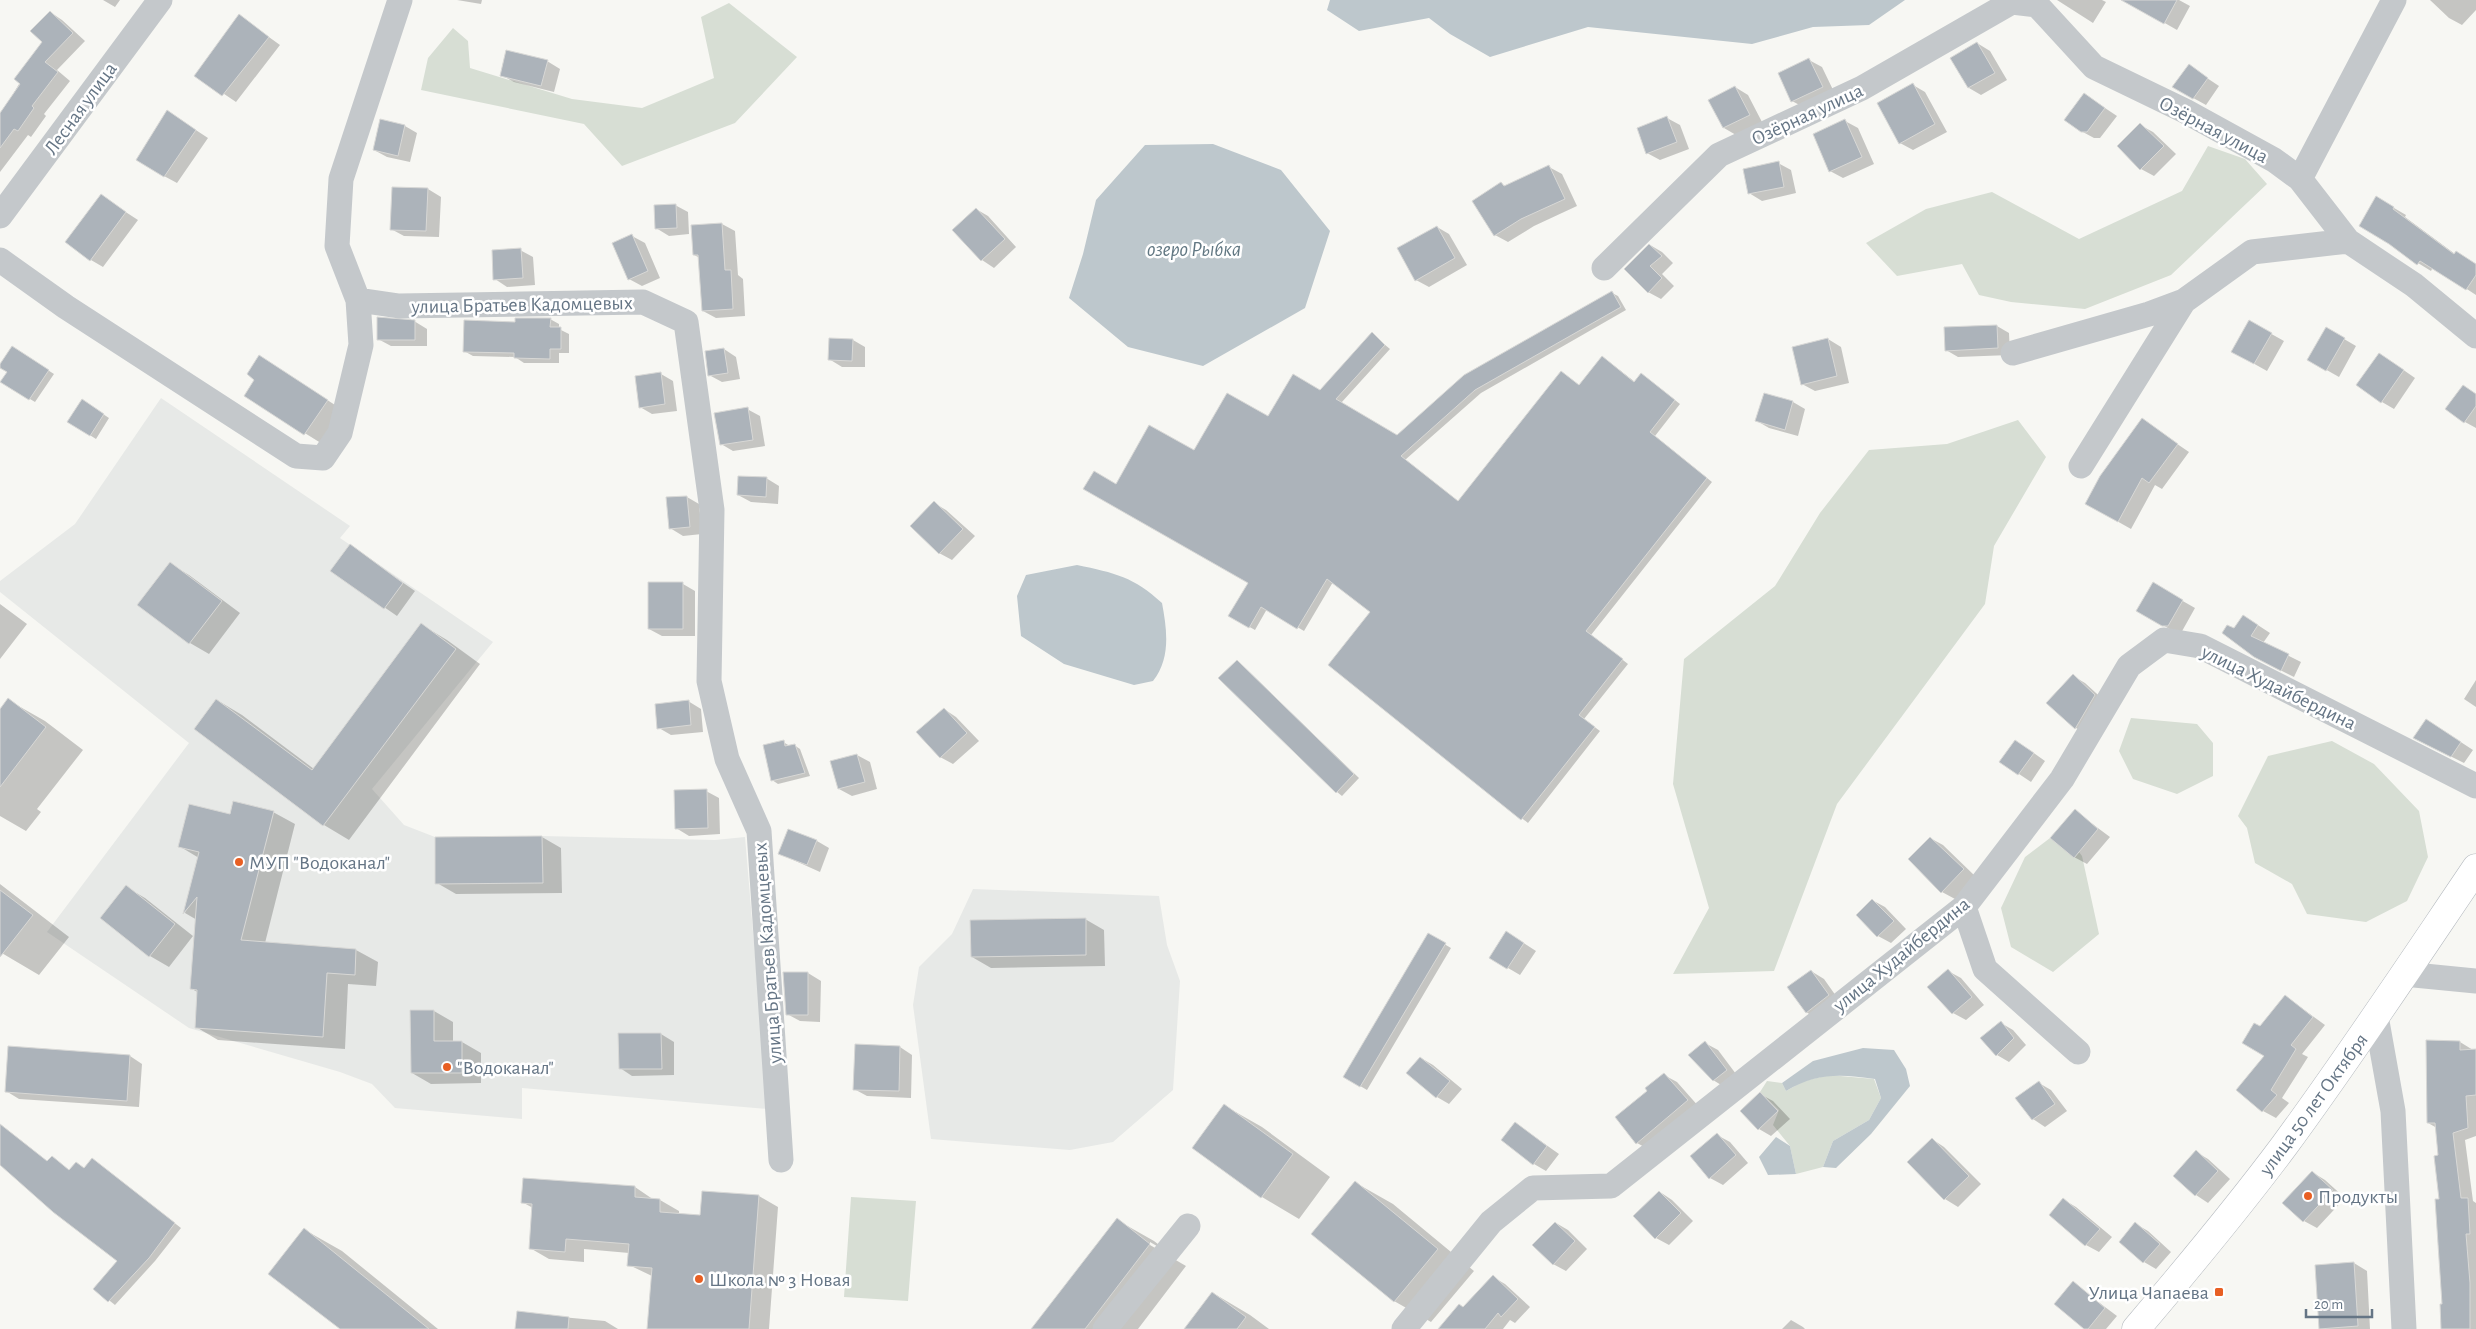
<svg xmlns="http://www.w3.org/2000/svg" width="2476" height="1329" font-family="'Alegreya Sans',sans-serif">
<rect width="100%" height="100%" fill="#f7f7f3"/>
<path fill="#e7e9e7" d="M161 398 350 526 340 538 493 642 372 789 404 825 435 837 542 836 715 840 745 837 768 1109 522 1088V1119L395 1108 372 1084 340 1072 189 1028 47 932 189 743 0 592V581L75 524Z
M973 889 1159 896 1167 945 1180 981 1173 1090 1113 1142 1070 1150 931 1139 913 1005 919 967 952 934Z"/>
<path fill="#d7ded4" d="M729 3 797 57 735 123 622 166 584 124 421 90 428 58 453 28 468 41 470 68 572 99 642 108 714 78 701 17Z
M2208 146 2245 159 2267 184 2171 275 2085 309 2011 302 1979 295 1962 264 1897 276 1866 243 1926 209 1992 192 2079 239 2182 191Z
M2018 420 2046 457 1994 546 1985 604 1837 804 1774 971 1673 974 1709 908 1673 784 1684 659 1775 586 1820 513 1869 450 1947 444Z
M2131 718 2197 724 2213 743V776L2177 794 2133 779 2119 751Z
M2332 741 2374 764 2419 811 2428 857 2407 901 2366 922 2307 914 2292 884 2255 863 2247 828 2238 816 2268 756Z
M2067 836 2082 856 2099 934 2053 972 2011 947 2001 908 2025 857 2050 838Z
M1829 1075 1874 1079 1881 1098 1869 1120 1833 1141 1823 1167 1796 1174 1790 1146 1773 1125 1779 1110 1760 1092 1767 1081 1782 1083 1786 1091 1804 1081Z
M851 1197 916 1201 908 1301 844 1297Z"/>
<path fill="#bdc7cc" d="M1330 0H1905L1869 25 1813 27 1752 44 1588 27 1490 57 1450 34 1429 18 1359 31 1327 10Z
M1213 144 1281 170 1330 231 1305 308 1203 366 1128 347 1069 298 1083 254 1096 200 1145 145Z
M1077 565C1115 573 1134 577 1162 603 1167 630 1171 658 1153 681L1134 685 1064 664 1021 636 1017 596 1026 575Z
M1863 1048 1894 1050 1906 1069 1910 1086 1871 1134 1836 1168 1823 1167 1833 1141 1869 1120 1881 1098 1875 1079C1839 1074 1817 1073 1786 1091L1782 1083 1813 1061Z
M1776 1137 1790 1146 1796 1174 1768 1175 1759 1157Z"/>
<path fill="#0003" d="M103 0H120L115 7Z
M457 0H482L481 4Z
M2057 0H2102L2106 2 2093 23Z
M2138 0H2179L2190 6 2177 30 2135 6Z
M2430 0H2476V10L2462 25 2449 18Z
M50 12 62 20 85 41 57 70 70 81 44 114 46 116 31 137 28 135 0 172V116L44 42Z
M240 16 280 45 236 102 196 75Z
M1977 43 1990 51 2007 80 1981 95 1969 88Z
M1809 60 1822 67 1835 94 1805 108 1792 101Z
M547 61 560 69 554 92 514 82 501 75Z
M2189 66 2219 86 2206 105 2186 94Z
M1913 85 1925 92 1947 132 1913 150 1900 143Z
M1735 87 1748 95 1762 122 1736 135 1724 128Z
M2084 94 2117 116 2100 138H2094L2081 131Z
M167 111 208 138 177 183 164 176Z
M1667 118 1680 125 1689 149 1660 160 1647 153Z
M1845 121 1858 128 1874 164 1843 178 1830 171Z
M2140 125 2153 132 2176 154 2154 176 2141 169Z
M405 126 417 133 410 162 387 157 374 150Z
M1778 163 1791 170 1796 193 1762 201 1749 193Z
M1549 167 1562 174 1577 206 1534 226 1508 242 1495 235 1501 184 1506 186Z
M428 189 441 197 439 237 404 236 391 229Z
M101 196 138 220 103 267 91 260Z
M2377 198 2406 215 2405 217 2455 254 2476 265V295L2433 267 2431 271 2418 263Z
M675 205 688 212 689 234 669 236 656 228Z
M976 209 988 216 1016 247 994 268 982 260Z
M722 224 735 231 738 275 743 279 745 316 716 318 703 311 700 258 694 255Z
M1437 227 1449 234 1467 265 1429 287 1416 280Z
M632 236 645 243 660 278 642 286 629 279Z
M1650 245 1662 252 1673 263 1662 274 1674 286 1661 299 1648 292Z
M520 250 533 257 535 285 507 287 495 279Z
M1612 293 1618 296 1626 310 1481 393 1405 460 1459 502 1608 361 1635 382 1647 378 1680 404 1655 436 1712 482 1591 635 1628 664 1584 719 1600 731 1528 823 1330 665 1372 612 1333 582 1304 631 1267 609 1255 630 1230 616 1249 582 1116 485 1268 418 1320 391 1372 334 1390 349 1341 403 1397 436Z
M550 319 559 324V329L569 334V353H559V363H524L515 357 473 356 464 351 516 323Z
M414 321 427 329V346H391L378 339Z
M2250 322 2284 341 2267 371 2233 352Z
M1997 326 2009 333 2010 355 1958 357 1946 350Z
M2327 329 2356 346 2339 377 2309 360Z
M1828 339 1841 347 1849 383 1815 391 1802 384Z
M853 340 865 347V367H842L829 359Z
M724 349 736 357 740 379 722 382 709 375Z
M18 351 54 374 35 402 30 399 8 371 0 366Z
M260 357 346 412 324 445 245 396 256 379Z
M2392 362 2415 378 2394 409 2382 402Z
M661 374 673 381 677 411 652 414 640 407Z
M2463 386 2476 394V428L2465 422Z
M1793 402 1805 409 1798 436 1769 428 1757 421Z
M88 404 109 418 96 439 69 422Z
M747 409 760 416 765 446 733 451 721 444Z
M2142 420 2189 452 2162 489 2155 485 2131 529 2099 511Z
M766 478 779 486 778 504 751 502 738 495Z
M687 497 699 504 702 534 683 536 670 528Z
M934 503 946 510 975 536 952 560 939 553Z
M350 546 415 591 397 616 332 571Z
M170 564 189 575 240 613 209 654 190 643 139 605Z
M683 584 695 591V636H662L649 629Z
M2153 584 2195 608 2181 633H2176L2138 610Z
M0 604 27 624 0 659Z
M2244 616 2270 633 2263 643 2301 662 2294 677 2268 664 2234 630Z
M422 625 447 640 480 664 349 840 324 825 195 729 217 700 242 715 314 769Z
M1237 661 1359 778 1342 796 1337 792Z
M2073 676 2085 683 2107 703 2088 735 2076 728 2048 703Z
M2476 680V707L2464 699Z
M8 700 45 721 83 750 37 809 41 812 26 831 0 816V711Z
M688 701 701 709 703 732 671 735 659 728Z
M944 709 956 717 979 741 953 764 940 757Z
M2427 720 2473 750 2464 763 2428 745Z
M783 742 790 746 794 745 800 749 810 776 778 784 772 780Z
M2028 749 2045 761 2031 782 2001 762Z
M857 755 870 762 877 789 852 796 839 789Z
M706 791 719 798 720 834 689 836 676 828Z
M2075 811 2110 837 2087 864 2074 857Z
M273 812 295 824 265 943 356 950 378 962 376 986 348 984 345 1049 218 1040 196 1027 199 993 192 989 197 920 185 913 199 858 179 846 231 815Z
M542 837 561 848 562 893 456 894 437 883 436 838Z
M1930 838 1943 845 1976 877 1955 899 1942 892Z
M817 841 829 848 820 872 780 854Z
M0 884 69 937 39 975 0 952Z
M126 887 145 898 193 936 169 967 150 956Z
M1872 900 1885 907 1906 929 1891 943 1878 936Z
M1085 919 1104 930 1105 966 991 968 972 957Z
M1429 935 1451 948 1367 1090 1345 1077Z
M1519 940 1536 951 1520 975 1491 958Z
M1811 971 1824 979 1841 1003 1819 1020 1806 1012Z
M1948 971 1961 978 1984 1005 1966 1020 1953 1013 1929 987Z
M808 973 821 981 820 1022 800 1021 787 1014Z
M2285 996 2325 1025 2302 1054 2308 1057 2282 1098 2289 1103 2276 1118 2263 1111 2237 1090 2266 1056 2260 1028Z
M434 1011 453 1022V1042H462L481 1053V1083L431 1084 412 1073Z
M2001 1023 2013 1030 2026 1045 2009 1062 1997 1055Z
M661 1034 674 1042V1075L632 1076 620 1068Z
M2428 1041 2460 1042 2473 1050H2476V1136L2465 1140 2473 1201 2476 1203V1329H2442L2444 1306 2439 1156 2437 1128 2428 1123Z
M1705 1043 1718 1050 1739 1078 1726 1088 1713 1080Z
M900 1047 912 1055 911 1098 867 1096 854 1089Z
M130 1056 142 1064 139 1107 19 1099 6 1091Z
M1421 1058 1433 1065 1462 1089 1449 1104 1437 1097Z
M1664 1075 1677 1082 1700 1108 1650 1150 1637 1143 1616 1117 1649 1091Z
M2039 1083 2051 1090 2067 1111 2045 1127 2033 1119Z
M1760 1094 1773 1101 1790 1119 1771 1136 1759 1129Z
M1225 1106 1262 1127 1330 1177 1299 1219 1262 1197 1194 1147Z
M1515 1123 1559 1154 1546 1171 1534 1164Z
M0 1124 48 1162 52 1157 70 1171 85 1169 92 1159 181 1228 155 1261 115 1305 95 1289 118 1261 0 1164Z
M1717 1135 1730 1142 1748 1163 1723 1185 1710 1178Z
M1932 1139 1944 1147 1981 1184 1958 1207 1945 1199 1908 1162Z
M2196 1152 2208 1159 2230 1179 2208 1203 2196 1195 2174 1176Z
M2312 1172 2325 1180 2345 1198 2317 1228 2304 1221Z
M524 1179 635 1187 654 1200H660L679 1211V1215L701 1216 759 1196 778 1207 769 1329H648L652 1276 629 1265V1253L584 1249V1262L549 1259 530 1248 533 1208 522 1202Z
M1356 1183 1393 1204 1474 1271 1431 1322 1394 1301Z
M1660 1192 1672 1200 1693 1221 1669 1245 1656 1238Z
M2064 1200 2076 1207 2112 1237 2099 1252 2086 1245 2050 1215Z
M1117 1220 1154 1241 1172 1255 1150 1242V1245L1186 1266 1138 1329H1033Z
M1556 1223 1568 1230 1587 1249 1566 1271 1553 1264Z
M2136 1224 2148 1231 2171 1252 2156 1269 2144 1262Z
M305 1230 342 1251 438 1329H342Z
M2354 1263 2367 1271 2370 1329H2322L2320 1328Z
M1493 1277 1505 1284 1530 1307 1515 1323 1510 1320 1503 1329H1440L1464 1308Z
M2073 1283 2117 1316 2106 1329H2086Z
M1213 1293 1250 1315 1269 1329H1185Z
M518 1313 605 1321 618 1329H517Z
M1791 1320 1803 1327 1805 1329H1782Z"/>
<path fill="#acb3ba" stroke="#d8d8d6" d="M2121 0H2177L2164 24Z
M50 11 73 33 45 62 58 72 32 106 34 108 18 131 14 129 0 148V113L20 84 14 79 42 42 30 31Z
M239 14 269 37 222 96 194 76Z
M1977 42 1995 73 1968 88 1950 58Z
M506 50 548 60 541 86 500 76Z
M1809 58 1823 87 1791 102 1778 73Z
M2189 64 2208 78 2193 99 2172 87Z
M1913 83 1935 124 1899 144 1877 103Z
M1735 86 1750 115 1723 128 1708 100Z
M2084 93 2105 108 2087 132H2081L2064 120Z
M167 110 196 130 164 177 136 160Z
M1667 116 1677 142 1646 154 1637 128Z
M380 119 405 125 398 156 373 150Z
M1845 119 1862 157 1829 172 1813 134Z
M2140 123 2164 146 2140 170 2117 146Z
M1779 161 1784 187 1748 194 1743 169Z
M1549 165 1565 199 1521 219 1494 236 1472 201 1501 182 1504 186Z
M392 187 428 188 426 231 390 230Z
M101 194 126 212 90 261 65 242Z
M2376 196 2394 207 2393 209 2454 254 2456 251 2476 264V275L2466 290 2420 261 2417 265 2389 244 2359 226Z
M676 204 677 228 655 229 654 205Z
M976 208 1005 239 981 261 952 230Z
M722 223 725 270H731L733 309 702 311 698 255H693L691 225Z
M1437 226 1455 258 1415 281 1397 248Z
M632 234 648 271 628 280 612 243Z
M1649 244 1662 256 1650 266 1662 278 1648 293 1624 269Z
M521 248 523 278 493 280 492 250Z
M1612 291 1621 307 1475 390 1401 456 1458 501 1561 371 1579 385 1602 356 1634 382 1641 373 1675 400 1650 432 1707 478 1586 631 1623 659 1579 715 1595 727 1521 820 1328 665 1370 612 1327 579 1297 629 1261 607 1249 628 1228 616 1248 583 1083 489 1094 471 1116 484 1149 425 1194 450 1227 393 1268 416 1293 374 1320 390 1372 332 1385 345 1336 399 1397 435 1464 375Z
M377 317 415 320V340H377Z
M515 318H551L550 327H561V349H550V359L514 358V353L463 352 464 320 515 322Z
M2249 320 2272 333 2254 364 2231 352Z
M1997 325 1998 348 1945 351 1944 327Z
M2326 327 2345 338 2326 371 2307 360Z
M829 338 853 339 852 361 828 360Z
M1828 338 1837 376 1801 385 1792 347Z
M12 346 49 370 29 400 0 382 7 372 0 368V364Z
M724 348 728 373 708 376 705 351Z
M2379 353 2404 370 2381 403 2356 385Z
M259 355 328 400 304 435 244 396 254 380 247 374Z
M661 372 665 404 639 408 635 376Z
M2463 385 2476 394V406L2464 423 2445 409Z
M1764 393 1793 401 1785 430 1755 421Z
M82 399 104 414 90 436 67 422Z
M748 407 753 440 720 445 714 413Z
M2142 418 2178 444 2149 483 2142 478 2118 522 2085 504 2100 476Z
M738 476 767 477 766 497 737 495Z
M687 496 690 527 669 529 666 497Z
M934 501 963 529 939 554 910 526Z
M350 544 403 583 384 609 330 571Z
M170 562 222 601 189 644 137 605Z
M648 582H683V629H648Z
M2153 582 2183 600 2168 626H2162L2136 611Z
M2243 615 2258 625 2251 636 2289 654 2281 671 2254 657 2222 633 2227 625 2234 628Z
M421 623 456 649 323 826 194 729 216 699 312 770Z
M1237 660 1354 774 1336 793 1218 678Z
M2073 674 2095 695 2075 729 2046 703Z
M8 698 46 727 0 787V709Z
M689 700 691 725 657 729 655 704Z
M944 708 967 733 940 758 916 732Z
M2426 719 2461 742 2451 757 2413 738Z
M784 740 785 746 795 744 805 773 771 781 763 745Z
M2015 740 2034 753 2018 775 1999 762Z
M857 754 865 782 838 789 830 761Z
M707 789 708 828 675 829 674 790Z
M233 801 274 811 241 940 356 949 355 975 327 973 323 1037 195 1028 197 990 190 989 197 897 183 914 199 852 178 847 189 804 230 814Z
M2075 809 2098 829 2074 858 2050 838Z
M788 829 817 840 807 865 778 854Z
M542 836 543 883 435 884V837Z
M1930 837 1964 869 1941 893 1908 859Z
M126 885 175 924 149 957 100 918Z
M0 890 33 915 0 957Z
M1872 899 1894 921 1877 937 1856 915Z
M1086 918V955L971 957 970 920Z
M1506 931 1524 943 1507 969 1489 958Z
M1428 933 1446 943 1360 1087 1343 1077Z
M1948 969 1972 997 1952 1014 1927 987Z
M1811 970 1829 995 1806 1013 1787 987Z
M783 972H808V1015H786Z
M2285 995 2313 1017 2291 1045 2296 1049 2271 1090 2277 1095 2262 1112 2236 1090 2264 1056 2242 1043 2254 1023 2260 1026Z
M410 1010H434V1041H462V1073H411Z
M2001 1021 2014 1038 1996 1056 1980 1038Z
M618 1033H661L662 1069H619Z
M2426 1040 2460 1041V1050L2476 1049V1095L2466 1096 2468 1128 2453 1133 2461 1198H2468L2470 1234H2466L2470 1283V1329H2441L2440 1304H2442L2435 1199H2439L2434 1156 2438 1155 2435 1123H2427Z
M1705 1041 1727 1070 1713 1081 1688 1055Z
M855 1044 900 1046 899 1091 853 1090Z
M8 1046 130 1055 127 1101 5 1092Z
M1420 1057 1450 1081 1436 1098 1406 1073Z
M1664 1073 1688 1100 1636 1144 1615 1117 1647 1091 1645 1088Z
M2039 1081 2055 1104 2032 1120 2015 1098Z
M1760 1092 1778 1111 1758 1130 1740 1111Z
M1224 1104 1293 1154 1261 1198 1192 1148Z
M1515 1122 1547 1146 1533 1165 1501 1140Z
M0 1124 47 1161 52 1156 69 1170 76 1162 84 1168 92 1158 175 1223 149 1258 108 1302 93 1289 117 1261 53 1212 0 1165Z
M1717 1133 1736 1155 1709 1179 1690 1156Z
M1932 1138 1969 1176 1944 1200 1907 1162Z
M2196 1150 2218 1171 2195 1196 2173 1176Z
M2312 1171 2333 1190 2303 1222 2282 1203Z
M523 1178 635 1186V1197L660 1199V1212L700 1215 702 1191 759 1195 749 1329H647L652 1268 627 1266 629 1244 566 1239 565 1252 529 1249 532 1204 521 1203Z
M1355 1181 1438 1249 1394 1302 1311 1234Z
M1659 1191 1681 1213 1655 1239 1633 1216Z
M2063 1198 2100 1229 2085 1246 2049 1215Z
M1117 1218 1150 1244 1085 1329H1031Z
M1555 1222 1575 1241 1553 1265 1532 1245Z
M2135 1222 2160 1244 2143 1263 2119 1242Z
M304 1228 429 1329H340L268 1274Z
M2354 1262 2358 1326 2319 1329 2315 1265Z
M1493 1275 1518 1299 1501 1317 1498 1313 1485 1329H1438L1459 1304 1463 1307Z
M2073 1281 2105 1308 2088 1329H2084L2054 1304Z
M1212 1292 1246 1317 1237 1329H1184Z
M517 1311 569 1317 568 1329H515Z"/>
<g fill="none" stroke-linecap="round" stroke-linejoin="round">
<defs>
<path id="secondary" d="M2136 1329C2187 1269 2237 1209 2284 1146 2351 1055 2413 961 2476 868"/>
</defs>
<use href="#secondary" stroke="#b6bbc0" stroke-width="29"/>
<path stroke="#c4c8cb" stroke-width="25" d="M400 0 341 179 337 246 358 300 399 306 643 302 686 322 712 510 709 681 727 759 759 831 781 1160
M2300 179 2394 0
M0 216 160 0
M0 260 66 307 296 456 323 458 340 433 361 345 358 300
M1604 268 1719 155 1862 88 2012 2 2037 5 2094 67 2185 111 2274 160 2300 179 2348 241 2414 285 2476 336
M2013 353 2149 314 2184 301 2252 252 2348 241
M2081 466 2184 301
M1964 907 1985 969 2078 1052
M2404 974 2476 981
M2376 1016 2393 1111 2404 1329
M1105 1329 1188 1226
M1404 1329 1491 1222 1533 1188 1611 1186 1964 907 2062 779 2129 666 2164 640 2200 646 2476 786"/>
<use href="#secondary" stroke="#fff" stroke-width="28"/>
</g>
<g fill="#e85f23" stroke="#fff" stroke-width="2">
<circle cx="239" cy="862" r="5"/>
<circle cx="447" cy="1067" r="5"/>
<circle cx="2308" cy="1196" r="5"/>
<circle cx="699" cy="1279" r="5"/>
<rect x="2214" y="1287" width="10" height="10" rx="2.5"/>
</g>
<g text-anchor="middle" stroke-width="5" stroke-linejoin="round" paint-order="stroke">
<g font-size="20" fill="#657585" stroke="#fff">
<text transform="translate(80 108) rotate(-54)" y="7">Лесная улица</text>
<text transform="translate(1807 114) rotate(-25)" y="7">Озёрная улица</text>
<text transform="translate(2214 129) rotate(28)" y="7">Озёрная улица</text>
<text transform="translate(522 304) rotate(-1)" y="7">улица Братьев Кадомцевых</text>
<text transform="translate(2279 687) rotate(26)" y="7">улица Худайбердина</text>
<text transform="translate(767 953) rotate(-94)" y="7">улица Братьев Кадомцевых</text>
<text transform="translate(1901 954) rotate(-39)" y="7">улица Худайбердина</text>
<text transform="translate(2313 1104) rotate(-54)" y="7">улица 50 лет Октября</text>
</g>
<g font-size="20" fill="#657585" stroke="#fff" text-anchor="start">
<text x="249" y="869">МУП "Водоканал"</text>
<text x="457" y="1074">"Водоканал"</text>
<text x="2318" y="1203">Продукты</text>
<text x="709" y="1286">Школа № 3 Новая</text>
<text x="2209" y="1299" text-anchor="end">Улица Чапаева</text>
</g>
<g font-size="21" font-style="italic" fill="#617782" stroke="#fff">
<text x="1194" y="256">озеро Рыбка</text>
</g>
</g>
<path d="M2306 1309v8h66v-8" fill="none" stroke="#657585" stroke-width="2.5"/>
<text x="2314" y="1309" font-size="15" fill="#657585" stroke="#ffffff" stroke-width="4" paint-order="stroke">20 m</text>
</svg>
